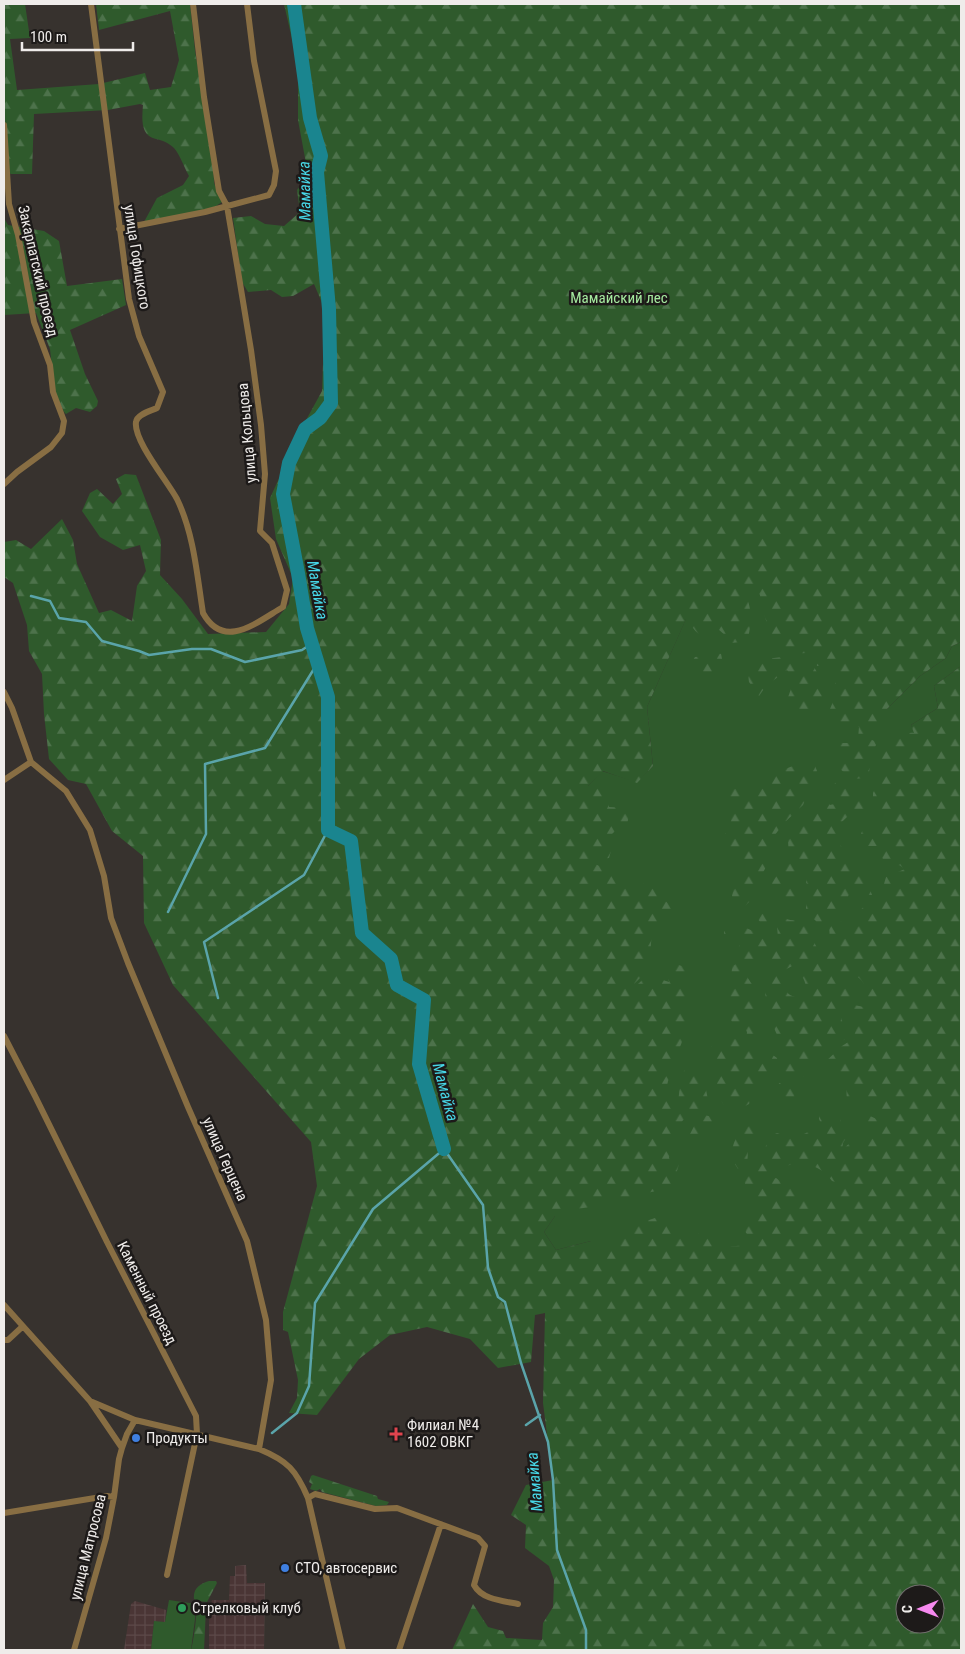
<svg xmlns="http://www.w3.org/2000/svg" width="965" height="1654" font-family="'Roboto Condensed',sans-serif">
<defs>
<pattern id="industrial-grid" width="8" height="8" patternUnits="userSpaceOnUse" patternTransform="scale(1.25)"><rect width="8" height="8" fill="#4a3535"/><path d="M0 4h8M4 0v8" fill="none" stroke="#5c4949"/></pattern>
<pattern id="forest-firs" width="22" height="20" patternUnits="userSpaceOnUse" patternTransform="scale(1.25)"><rect width="22" height="20" fill="#2f5a2c"/><path d="M5 1l3.5 6h-7zM16 11l3.5 6h-7z" fill="#4d724b"/></pattern>
</defs>
<rect width="100%" height="100%" fill="#37322e"/>
<path fill="url(#industrial-grid)" d="M246 1565 247 1583H265L264 1650H209V1610L212 1600H229L230 1576H235V1566Z
M135 1601 166 1610 165 1623 154 1622 151 1650H124L131 1604Z"/>
<path fill="#2f5a2c" d="M703 580 753 581 887 709 920 676 946 658 952 646 961 642V666L934 686 938 708 911 725 915 733 913 829 886 1125 888 1191 782 1250 591 1253V1241L556 1250 544 1232 555 1216 583 865 588 786 602 771 637 782 653 766 647 707Z
M169 1600 197 1604 191 1650H151L154 1621 165 1622Z"/>
<path fill="url(#forest-firs)" fill-rule="evenodd" d="M4 4H25L30 38 10 39 17 90 99 84 145 73 150 90 171 87 179 60 170 11 99 30 96 4H190L195 51 213 158 214 183 222 202 213 208 144 222 157 198 183 185 189 176C184 167 180 155 174 148 169 143 162 140 156 139 140 136 142 118 143 105L140 104 108 110 34 114 32 174H11L8 172 4 178V195Z
M284 4H961V642L952 646 946 658 920 676 887 709 875 724 871 736 866 740V742L872 740 875 741 876 745 871 755 869 773 864 778 854 779 849 774 845 773 840 769 841 761 835 747 838 743H848L853 738 858 739 859 727 842 724 830 709 835 697 834 692 836 678 833 668 830 664 817 666 815 657 806 653 791 654 780 642 770 640 765 632 767 623 761 606 760 595 752 584 747 585 744 589C752 610 752 618 748 639L742 642 730 643 726 636 718 629 708 637C697 636 692 628 689 619H686L647 707 653 766 637 783 603 771 588 786 604 790 609 797V807L626 808 629 816 625 832 621 833 618 828 611 835 612 847 609 858 596 860 595 864C601 867 609 869 614 873 628 884 624 892 645 883L649 885 672 907 668 921C665 923 660 924 657 926 647 934 655 957 644 967L645 973 632 986C638 985 639 983 643 979 650 973 661 980 669 982L666 969 679 965 685 967 689 1024 678 1052 677 1063 668 1081 667 1086 673 1101 678 1103C680 1088 680 1073 690 1061L700 1064 703 1074 701 1079H704L708 1100 702 1112 704 1115 713 1117 714 1122 710 1136 692 1141 690 1134 698 1118 696 1113C678 1114 672 1144 669 1158L671 1161 679 1154 681 1158 676 1174 679 1183 677 1186 630 1197 607 1200 598 1206 576 1209 565 1215 555 1216 544 1232 556 1250 591 1241V1252L606 1247 614 1240H620L622 1232 624 1226H639L646 1221 661 1216 670 1217 689 1238 696 1237C700 1231 703 1228 710 1229L717 1248 746 1245 751 1237 746 1233C743 1224 751 1218 758 1216L757 1184 776 1178 814 1204 827 1193 840 1190 842 1184 832 1181C823 1168 812 1165 797 1161 783 1169 766 1175 753 1185L745 1184 743 1176C758 1163 763 1156 769 1137L777 1133 794 1139 810 1131 823 1128 819 1119V1110L841 1109V1125L849 1133 843 1143 842 1150 852 1141 869 1142 863 1120 868 1115 885 1123 858 1095 857 1098 848 1103C846 1096 847 1094 846 1087 845 1076 832 1071 823 1066V1064L842 1046 853 1039 857 1026 851 1017 850 1008 854 1005 864 1007C871 996 866 980 854 975L847 981 853 985 855 993C844 1003 837 1018 846 1031L845 1039C833 1048 814 1060 808 1075L796 1078 786 1077 782 1046 770 1019 765 993 768 981 776 972C793 979 776 998 802 997 811 985 802 976 794 965L783 971 775 961 756 964 745 962 738 951 740 941 734 934H724V931L737 924 753 931 759 937 777 939 778 938 777 926 760 922 757 918V915C761 914 765 912 769 913 784 915 791 927 805 915L809 923 813 925 811 936 817 948 821 950C830 940 831 936 828 923H825L822 933 819 930 816 921 809 915 806 909V900L809 889 806 882 809 870H805L797 880 796 898H781L775 891 771 881 778 875 789 859 788 840 797 825 810 818 818 804 827 801 830 805 834 804 832 788 839 777 846 778 850 788 856 789 867 798C870 814 860 816 847 817 843 821 838 825 837 830 834 840 853 864 857 874L866 879 872 895 849 894 842 916 838 920 847 925 866 904 879 903V887L884 884 886 877 905 869 899 865 891 868 886 864 881 856 885 849 889 848 888 846H863C857 840 861 834 864 827L878 829 880 827 873 802V793L877 785 876 775 879 769 876 760C883 748 898 731 914 733L911 725 938 708 934 686 961 666V1650H452L473 1604 488 1627 503 1631 506 1638 542 1640 543 1623 553 1607 554 1580 549 1566 525 1548 526 1525 511 1515 526 1485 553 1480 543 1403 545 1313 535 1315 531 1362 498 1368 470 1339 427 1327 390 1335 359 1359 317 1415 289 1413 297 1398 298 1380 288 1332 283 1330V1312L317 1186 311 1142 173 985 144 923 143 856 112 831 86 784 68 780 49 759 44 714 42 674 29 651 27 625 13 583 4 577V542L16 540 31 549 62 519 73 540 77 564 99 613 111 610 132 621 137 586 146 571 140 545 123 550 100 537 82 511 90 493 97 489 113 504 122 494 116 479 125 474 136 475 161 540 160 575 182 599 208 634 266 632 289 604 293 578 276 539 270 498 305 422 322 391 325 310 314 284 293 296 282 297 271 290 248 292 242 282 233 218 251 216 265 224 284 226 300 212 297 190 308 174 298 120V65ZM905 1594H935V1624H905Z
M4 218 8 225 44 231 59 241 67 286 122 279 126 305 70 330 85 374 98 401 97 406 90 412 76 408 66 414 64 412 55 394 50 349 36 313 4 315Z
M712 652 721 654 724 668 719 673 716 685C706 684 704 680 696 678 694 671 690 663 695 657L706 656Z
M782 657 796 659 802 669 814 667 823 683 824 699 811 716 796 717 790 712 786 703 792 686 793 678 787 670 766 686 759 696 749 682 748 674 756 663 766 659Z
M803 762 814 763 817 771 803 805 784 823 771 840 767 854 766 867 760 878 752 885V899L744 907 736 904 732 896 734 886 742 871 732 852 718 846C724 835 733 826 731 813 729 808 725 804 724 798L734 789H742L746 796 754 797 763 786 766 773 780 771Z
M738 963 755 989 758 1005 756 1020 758 1027 751 1050 756 1054 770 1053 777 1058C780 1074 772 1083 756 1085L749 1104 731 1114 722 1102 709 1054 714 1040 724 1035 746 1043 747 1032 742 1024 732 1022 729 1016 732 966Z
M790 1082 792 1083 796 1103H784L781 1096 777 1093 779 1083Z
M754 1123 758 1130V1141L748 1151 747 1168 738 1169 731 1158C733 1140 737 1132 754 1123Z
M313 1475 377 1496 378 1499 389 1502 387 1505 376 1506 322 1492 320 1489 316 1491 310 1489 312 1484 309 1482 311 1476Z
M209 1581H216L217 1583 207 1602 198 1601 194 1599C193 1588 200 1584 209 1581Z
M202 1604 206 1608 204 1650H191C193 1645 197 1616 196 1611Z"/>
<g fill="none" stroke-linecap="round" stroke-linejoin="round">
<path stroke="#5aa4aa" stroke-width="2.5" d="M31 596 50 601 59 618 86 622 102 641 139 651 149 655 192 649H211L245 662 302 650 311 644
M168 912 206 834 205 764 265 748 317 664
M218 998 204 942 304 875 328 830
M526 1425 540 1415
M272 1433 297 1413 309 1386 315 1303 373 1209 444 1149 483 1205 488 1268 498 1297 505 1302 521 1363 548 1442 553 1480 557 1550 586 1630V1650"/>
<path stroke="#1a858f" stroke-width="14" d="M294 4 310 118 321 156 317 172 329 309 331 403 320 418 305 429 289 463 283 494 298 573 307 628 328 697V830L351 841 362 933 391 959 397 985 424 1000 419 1064 444 1149"/>
<path stroke="#886e43" stroke-width="6" d="M91 4 129 299 139 336 163 392 157 408C151 411 137 414 136 422 133 440 168 482 177 499 194 534 197 575 203 613 224 651 257 622 283 607L287 590 272 543 260 531 265 474 261 425 251 350 238 271 227 206 219 191 204 97 193 4
M4 125 9 204 18 235 34 322 50 365 53 392 64 421 62 433 51 447 17 472 4 484
M119 229 205 212 269 195 274 185 276 171 254 61 247 4
M4 692 12 708 31 762 66 791 90 830 104 876 111 918 128 963 188 1107 247 1241 266 1320 271 1380 259 1449C288 1461 296 1470 308 1498L343 1650
M4 780 31 762
M4 1036 35 1096 107 1242 196 1416 197 1434 167 1575
M4 1305 90 1401 135 1420 127 1434 122 1448
M4 1340H8L22 1327
M135 1420 259 1449
M308 1498 315 1494 375 1509 397 1508 478 1538 485 1546 474 1585C482 1600 504 1601 518 1604
M4 1513 107 1496 114 1497
M74 1650 106 1538 114 1497 119 1459 122 1448 90 1401
M399 1650 441 1524"/>
</g>
<path fill="#e0444e" stroke="#1d1a19" stroke-width="2" d="M393.5 1426.5h5v5h5v5h-5v5h-5v-5h-5v-5h5z"/>
<g fill="#3f7fe0" stroke="#1d1a19" stroke-width="2">
<circle cx="136" cy="1438" r="5"/>
<circle cx="285" cy="1568" r="5"/>
</g>
<circle fill="#2e9e5b" stroke="#1d1a19" stroke-width="2" cx="182" cy="1608" r="5"/>
<g text-anchor="middle" stroke-width="5" stroke-linejoin="round" paint-order="stroke">
<g font-size="15" fill="#efecea" stroke="#1d1a19">
<text transform="translate(137 257) rotate(81)" y="5">улица Гофицкого</text>
<text transform="translate(38 271) rotate(77)" y="5">Закарпатский проезд</text>
<text transform="translate(247 433) rotate(-95)" y="5">улица Кольцова</text>
<text transform="translate(225 1159) rotate(66)" y="5">улица Герцена</text>
<text transform="translate(147 1293) rotate(63)" y="5">Каменный проезд</text>
<text transform="translate(88 1547) rotate(-76)" y="5">улица Матросова</text>
</g>
<g font-size="15" fill="#a5e99f" stroke="#1d1a19">
<text x="619" y="303">Мамайский лес</text>
</g>
<g font-size="15" fill="#efecea" stroke="#1d1a19" text-anchor="start">
<text x="407" y="1430">Филиал №4<tspan x="407" dy="17">1602 ОВКГ</tspan></text>
<text x="146" y="1443">Продукты</text>
<text x="295" y="1573">СТО, автосервис</text>
<text x="192" y="1613">Стрелковый клуб</text>
</g>
<g font-size="16" font-style="italic" fill="#47d6e6" stroke="#1d1a19">
<text transform="translate(304 191) rotate(-91)" y="6">Мамайка</text>
<text transform="translate(318 590) rotate(80)" y="6">Мамайка</text>
<text transform="translate(446 1092) rotate(75)" y="6">Мамайка</text>
<text transform="translate(534 1482) rotate(-95)" y="6">Мамайка</text>
</g>
</g>
<rect width="965" height="1654" fill="none" stroke="#efecea" stroke-width="10"/>
<g transform="translate(920 1609) rotate(269)"><circle r="24" fill="#1d1a19" stroke="#716e6d"/>
<path d="M0-4L9 19L0 12L-9 19Z" fill="#f689ee"/>
<text y="-8" font-size="14" font-weight="bold" text-anchor="middle" fill="#efecea">С</text>
</g>
<path d="M22 42v8h111v-8" fill="none" stroke="#efecea" stroke-width="2.5"/>
<text x="30" y="42" font-size="15" fill="#efecea" stroke="#1d1a19" stroke-width="4" paint-order="stroke">100 m</text>
</svg>
